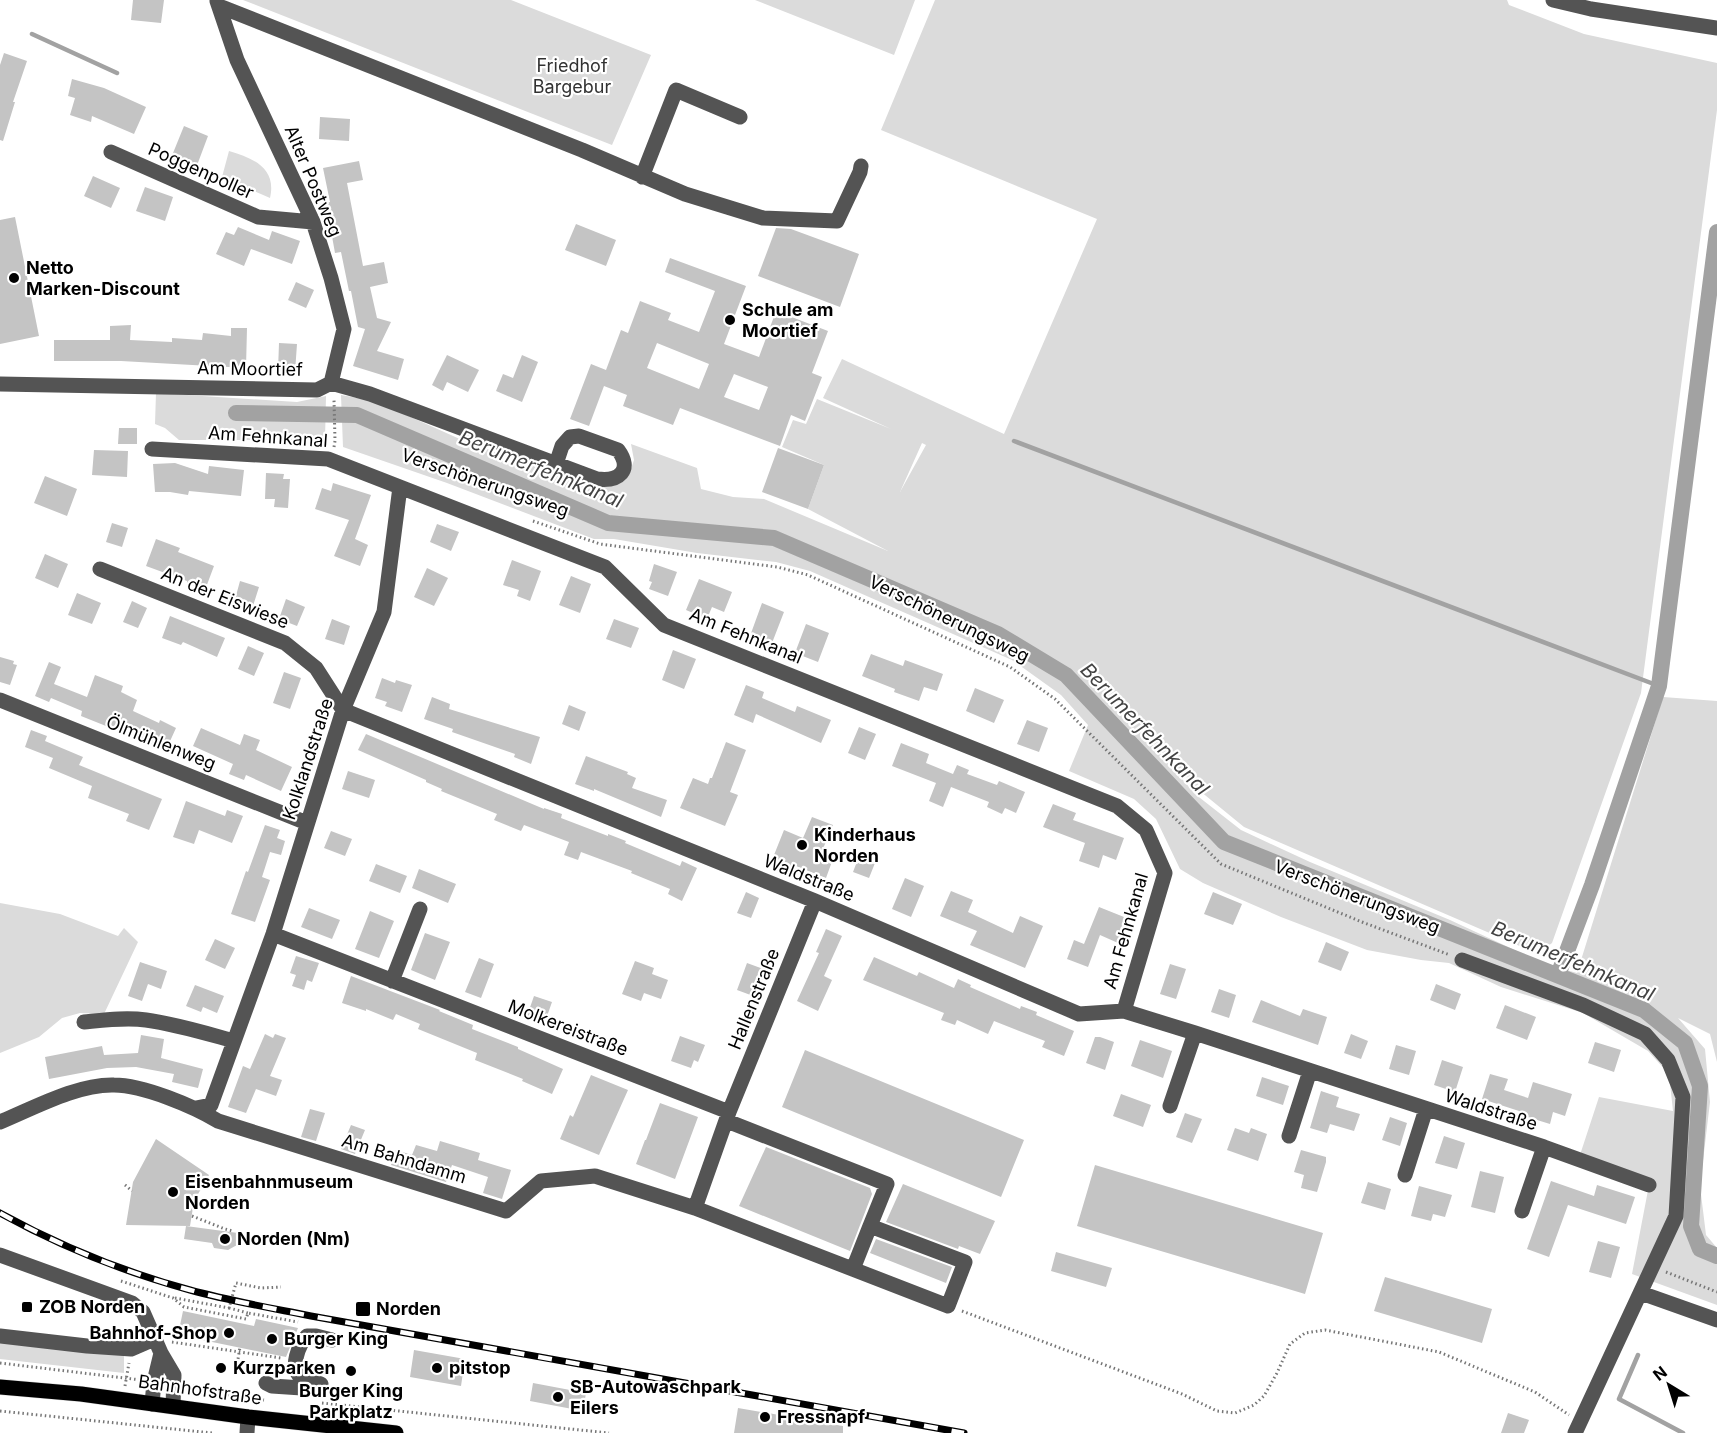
<svg xmlns="http://www.w3.org/2000/svg" width="1717" height="1433" font-family="Inter,sans-serif">
<rect width="100%" height="100%" fill="#fff"/>
<path fill="#dbdbdb" fill-rule="evenodd" d="M243 0H511L651 55 612 145Z
M755 0H915L894 55Z
M935 0H1507L1509 5 1584 34 1717 63V110L1641 693 1552 943 1543 950H1529L1244 827 1200 791 1144 734 1195 794 1241 830 1310 862 1450 920 1545 964 1577 973 1663 697 1717 701V1062L1710 1034 1678 1018 1705 1049 1710 1102 1700 1186 1706 1235 1717 1248V1305L1632 1274 1649 1185 1578 1161 1599 1097 1673 1111 1669 1074 1648 1051 1583 1013 1501 987 1449 963 1421 960 1367 950 1281 917 1203 883 1180 869 1156 819 1134 799 1069 771 1088 725 1061 695 1012 660 810 571 776 562 697 553 614 539H594L447 483 343 447 341 395 375 401 462 440 567 478 603 487 613 486 622 482 629 475 634 460 631 444 697 468 701 489 733 497 764 499 888 551 808 509 824 465 782 447 793 420 806 424 817 399 891 429 823 398 842 359 1004 434 1097 219 881 130ZM922 443 926 445 900 492Z
M229 151C253 158 277 168 270 198L222 177Z
M156 393 297 402 326 396 325 440H179L165 428 155 424Z
M0 903 60 914 118 936 124 928 138 942 104 1014 80 1013 62 1018 39 1037 0 1053Z
M0 1341 124 1355V1373L0 1359Z"/>
<g fill="none" stroke-linecap="round" stroke-linejoin="round">
<path stroke="#a2a2a2" stroke-width="4.5" d="M32 34 117 73
M1014 441 1659 686
M1638 1355 1619 1399 1683 1433"/>
<path stroke="#a2a2a2" stroke-width="16" d="M236 413 357 415 608 523 774 538 998 634 1066 675 1224 842 1644 1010 1685 1043 1700 1086 1691 1226 1700 1249 1717 1256
M1558 975 1592 885 1659 686 1717 232"/>
</g>
<path fill="#c4c4c4" fill-rule="evenodd" d="M133 0H164L161 23 131 20Z
M4 53 27 61 13 102H15L3 141 0 140V65Z
M72 79 104 88 146 107 134 134 92 116 91 122 70 115 75 98 68 96Z
M320 117 350 119 349 141 319 139Z
M184 126 208 136 196 168 171 158Z
M359 161 363 180 347 183 363 266 384 262 388 283 370 287 377 318 391 322 377 351 404 359 398 380 353 366 365 329 358 327 351 291H349L341 252 335 253 326 203 330 202 323 168Z
M93 176 120 188 111 208 84 196Z
M145 187 173 197 165 221 136 211Z
M15 217 39 336 0 344V220Z
M576 224 616 240 606 266 565 250Z
M238 227 269 240 272 231 300 241 292 264 251 249 244 266 216 254 226 232 234 235Z
M776 228 791 229 859 254 840 307 758 276Z
M670 258 746 286 724 344 759 357 776 311 828 331 812 373 822 377 805 421 791 415 780 446 680 408 673 425 623 406 627 395 604 386 589 426 570 419 591 364 606 370 621 330 628 333 640 301 671 313 668 320 699 332 715 291 665 272ZM657 343 709 364 699 389 647 368ZM734 374 768 387 759 410 724 397Z
M296 282 314 290 306 308 288 300Z
M131 325 130 340 172 342V338L202 340 203 333 231 336V328H247L246 368 121 361H54V340H110V326Z
M279 343 297 344 295 372 278 371Z
M447 355 479 370 468 392 447 382 443 391 432 385Z
M522 355 538 362 522 402 496 391 503 374 513 378Z
M119 428H137V444H118Z
M778 448 824 465 808 509 762 492Z
M94 450 128 451 127 477 92 475Z
M175 463 208 474 209 466 244 470 241 496 189 491 188 495 170 492H155L153 464Z
M266 473 284 474 283 479H290L288 508 274 507 275 499H265Z
M45 476 77 489 67 516 34 503Z
M333 483 371 495 355 539 368 545 360 566 334 556 349 520 315 509 322 488 331 491Z
M112 523 128 528 122 547 106 542Z
M437 524 459 532 451 551 430 542Z
M156 539 180 548 178 552 214 566 205 590 187 583V581L146 566Z
M45 554 68 564 58 588 35 578Z
M512 560 541 571 530 601 517 596 519 590 503 585Z
M654 564 677 572 668 596 649 589 652 582 649 581Z
M427 568 448 578 434 606 414 597Z
M571 576 591 584 580 613 559 605Z
M699 579 732 592 724 612 712 607 707 619 686 610Z
M240 581 259 587 252 609 234 603Z
M77 593 101 603 92 624 68 615Z
M286 599 305 607 297 626 279 619Z
M132 601 147 608 138 628 123 622Z
M762 603 784 612 772 643 750 636Z
M170 616 225 638 217 657 183 642 181 645 162 638Z
M332 619 350 626 344 645 325 639Z
M614 619 639 628 631 648 606 639Z
M806 624 829 633 818 662 795 653Z
M248 646 264 653 254 676 238 669Z
M673 650 696 659 684 689 662 680Z
M871 654 903 666 905 660 943 674 937 691 924 687 919 701 894 692 895 689 862 676Z
M0 657 14 661 13 664 17 665 10 685 0 682Z
M49 662 61 667 54 684 87 697 95 675 123 686 121 692 137 700 133 711 159 723 160 720 176 728 166 750 81 716 82 711 51 698 49 702 35 696Z
M284 672 301 678 290 709 273 703Z
M382 678 395 683 396 680 412 685 402 712 385 706 387 702 375 698Z
M746 685 764 692 762 698 795 712 797 706 831 720 821 743 756 714 753 723 734 715Z
M975 688 1004 700 994 723 966 711Z
M432 697 450 704 449 709 540 737 531 764 514 757 515 754 452 732 453 729 424 719Z
M569 705 586 712 579 731 562 724Z
M1027 720 1048 728 1039 752 1017 744Z
M859 727 876 734 865 760 848 753Z
M201 728 240 745 244 734 260 740 256 750 292 767 281 791 246 775 244 780 229 774 233 764 193 746Z
M31 730 47 736 45 741 83 757 79 765 162 799 149 830 126 821 129 814 88 798 92 786 49 768 53 758 25 747Z
M366 734 544 809V808L562 814 561 818 608 836V834L626 841 625 843 680 866 682 861 697 868 682 901 668 894 670 889 631 873 632 871 581 852 578 860 564 855 569 842 524 825 521 831 494 820 497 814 441 791 442 789 426 782V780L358 750Z
M726 742 746 750 730 792 738 795 725 826 680 808 693 778 708 784 710 778H712Z
M901 743 929 754 926 763 953 774 957 765 969 770 967 774 997 785 999 781 1025 792 1016 813 1005 808 1002 814 987 807 989 802 951 787 943 807 929 801 936 783 892 766Z
M586 756 628 772 627 774 636 778 632 788 667 800 661 817 594 789V791L575 784Z
M348 771 375 780 369 798 342 789Z
M186 801 225 816 227 810 243 816 232 843 199 830 194 844 173 837Z
M1053 804 1076 813 1073 820 1124 838 1116 860 1103 855 1099 868 1079 861 1085 843 1043 827Z
M812 817 833 825 822 851 834 856 826 878 796 866 795 869 772 860 784 830 803 838Z
M265 825 280 830 277 838 285 841 281 855 270 852 262 877 270 880 255 922 231 914 246 871 248 872Z
M331 831 352 839 345 856 324 848Z
M861 851 877 858 869 878 853 872Z
M376 864 407 876 400 893 369 881Z
M419 869 456 884 448 903 412 888Z
M905 878 924 886 911 917 892 909Z
M951 891 973 900 968 912 1013 933 1020 916 1043 926 1025 968 970 945 977 931 940 916Z
M746 892 759 898 751 918 737 913Z
M1213 892 1242 904 1233 925 1204 914Z
M1099 907 1129 919 1118 943 1100 935 1088 967 1067 959 1074 940 1084 944Z
M309 908 340 920 332 939 301 927Z
M370 911 394 921 379 958 355 949Z
M826 929 842 936 824 976 832 980 818 1011 797 1001 819 953 816 952Z
M425 933 450 942 435 980 411 970Z
M215 939 235 948 225 969 205 960Z
M1326 942 1349 952 1341 971 1318 962Z
M296 956 319 963 312 982 307 980 304 990 292 986 296 975 290 973Z
M874 957 917 976 919 972 954 988 958 979 971 985 970 987 1020 1009 1021 1006 1037 1012 1036 1015 1074 1031 1064 1056 1042 1047 1045 1041 994 1021 988 1034 957 1020 955 1025 941 1020 944 1013 863 980Z
M479 958 494 964 481 998 465 992Z
M635 961 654 968 652 974 668 980 661 999 644 993 641 1001 622 994Z
M140 962 167 971 161 989 148 984 142 1001 128 996Z
M747 963 766 970 756 997 737 990Z
M1170 964 1186 969 1176 999 1160 994Z
M351 976 440 1010 439 1011 473 1025 472 1029 518 1047V1049L563 1069 552 1094 522 1081 523 1079 475 1060 477 1053 418 1029 420 1024 396 1014 393 1020 366 1009V1011L342 1003Z
M1436 984 1461 994 1455 1010 1430 1000Z
M195 985 224 996 217 1013 203 1007 201 1012 186 1006Z
M1219 989 1236 995 1229 1018 1211 1012Z
M534 996 552 1002 545 1022 527 1016Z
M1261 1000 1300 1016 1303 1009 1327 1017 1318 1045 1252 1022Z
M1505 1005 1536 1017 1527 1040 1496 1028Z
M265 1034 273 1038 275 1034 286 1038 270 1076 282 1080 276 1096 256 1089 246 1113 228 1107 243 1066 250 1069Z
M1351 1034 1368 1041 1361 1059 1344 1053Z
M141 1035 164 1039 161 1058 203 1069 198 1088 172 1082 174 1074 136 1067 107 1068 49 1079 45 1057 102 1046 104 1055 138 1053Z
M680 1036 705 1045 698 1062 694 1060 691 1068 671 1061Z
M1095 1037H1100L1114 1042 1105 1070 1086 1063Z
M1140 1040 1172 1051 1163 1078 1131 1066Z
M1595 1042 1621 1050 1614 1072 1588 1063Z
M1396 1045 1416 1051 1409 1075 1389 1069Z
M805 1050 1024 1140 1001 1197 782 1107Z
M1442 1060 1463 1067 1455 1092 1434 1085Z
M1490 1074 1508 1079 1504 1090 1528 1098 1533 1082 1572 1094 1565 1116 1553 1112 1550 1124 1518 1114 1519 1111 1482 1099Z
M591 1075 628 1090 599 1155 560 1139 570 1115 573 1117Z
M1262 1077 1289 1086 1283 1105 1256 1096Z
M1321 1091 1339 1097 1336 1107 1360 1114 1354 1131 1330 1124 1327 1133 1310 1128Z
M1121 1094 1151 1105 1143 1127 1113 1116Z
M660 1103 698 1117 675 1179 636 1164 645 1140H646Z
M310 1109 325 1113 316 1141 301 1137Z
M1185 1113 1202 1119 1192 1143 1176 1137Z
M1390 1117 1407 1123 1400 1146 1382 1140Z
M351 1125 365 1130 355 1154 341 1149Z
M1235 1128 1249 1133 1251 1128 1267 1134 1258 1161 1227 1150Z
M1444 1136 1465 1143 1457 1169 1435 1163Z
M156 1139 209 1175 194 1201 190 1226 126 1225 133 1182Z
M440 1141 480 1153 478 1160 511 1170 502 1199 483 1193 488 1177 452 1165 446 1182 391 1165 396 1150 412 1155 416 1145 437 1151Z
M766 1147 870 1188 872 1194 850 1251 739 1206Z
M1301 1150 1326 1157V1162L1317 1192 1301 1188 1304 1175 1294 1172Z
M1095 1165 1323 1233 1305 1294 1077 1226Z
M1480 1171 1504 1177 1495 1213 1471 1207Z
M1551 1181 1594 1196 1597 1185 1635 1197 1626 1224 1568 1205 1549 1257 1527 1249Z
M1368 1182 1391 1189 1385 1210 1361 1203Z
M903 1184 995 1221 980 1254 959 1246 958 1249 886 1222Z
M1419 1186 1452 1195 1445 1217 1433 1214 1431 1221 1411 1216Z
M186 1226 238 1233 237 1245 228 1250 214 1248 212 1243 184 1239Z
M876 1239 952 1267 946 1283 870 1253Z
M1598 1241 1620 1247 1611 1278 1589 1272Z
M1056 1252 1112 1268 1106 1287 1051 1271Z
M1385 1277 1492 1309 1482 1343 1374 1311Z
M183 1311 254 1326 256 1319 298 1328 286 1357 178 1335Z
M414 1350 465 1359 461 1386 410 1377Z
M533 1383 586 1393 583 1411 530 1401Z
M738 1408 843 1426V1433H734Z
M1508 1413 1529 1420 1524 1433H1501Z"/>
<g fill="none" stroke-linecap="round" stroke-linejoin="round">
<defs>
<path id="major" d="M0 1387 81 1394 248 1417 396 1433"/>
</defs>
<use href="#major" stroke="#dbdbdb" stroke-width="16"/>
<path stroke="#767676" stroke-width="3" stroke-dasharray="1.5 3" stroke-linecap="butt" d="M334 447 335 441 334 400
M533 521 600 544 777 567 808 575 1010 667 1055 699 1221 864 1362 922 1450 955
M125 1185 132 1191
M192 1216 225 1229 233 1231
M1666 1272 1717 1292
M121 1281 173 1298 184 1307 246 1319 248 1313 298 1322
M175 1298 229 1308 236 1283 261 1288 281 1287
M229 1308 248 1313
M962 1311 1182 1394 1217 1411 1235 1413 1254 1405 1264 1396 1277 1373 1290 1344 1305 1333 1325 1330 1439 1352 1535 1392 1569 1415
M172 1342 281 1358
M238 1359 240 1347
M0 1363 141 1380
M189 1385 197 1386 207 1392 264 1400
M125 1386 129 1363
M322 1403 609 1433
M0 1411 212 1433"/>
<path stroke="#545454" stroke-width="15" d="M1553 0 1591 9 1717 28
M217 1 237 60 313 222 331 278 344 329 331 383
M219 6 582 150 685 194 763 218 837 221 860 172 861 166
M111 152 258 217 313 222
M642 177 676 90 740 117
M0 384 317 390 331 383 370 394 597 479C619 482 633 470 618 450L579 436 570 437 562 446 556 464
M152 449 328 459 605 567 664 625 1117 806 1146 830 1165 873 1124 1011
M100 569 285 643 316 668 343 710 815 901 1079 1014 1124 1011 1195 1033 1544 1147 1649 1185
M0 700 307 823
M273 934 729 1112
M1462 960 1583 1005 1645 1034 1668 1060 1683 1097 1676 1216 1575 1433
M392 981 420 909
M84 1022C104 1020 126 1017 146 1020 176 1024 205 1033 234 1041
M1170 1106 1195 1033
M196 1108 211 1105 273 934 343 710 384 612 400 487
M0 1122C34 1108 77 1084 114 1085 143 1085 193 1106 218 1121L506 1211 541 1181 595 1176 695 1208 729 1112 815 901
M1289 1136 1310 1071
M1405 1175 1426 1109
M695 1208 948 1306 965 1262 870 1226 887 1184 727 1121
M1522 1211 1544 1147
M0 1255 132 1303 143 1312 161 1353 174 1375 173 1406
M853 1269 870 1226
M1641 1293 1717 1320
M0 1336 87 1346 131 1349 154 1339
M266 1383 272 1386 317 1389 318 1388
M321 1384C315 1382 306 1381 301 1377 289 1368 299 1344 307 1336H316L332 1340
M152 1404 154 1382 161 1353
M247 1433 248 1417"/>
<use href="#major" stroke="#000" stroke-width="15"/>
<defs>
<path id="rail" d="M0 1213C60 1246 124 1272 190 1290 230 1301 271 1308 311 1316L964 1433"/>
</defs>
<use href="#rail" stroke="#000" stroke-width="7"/>
<use href="#rail" stroke="#fff" stroke-width="4.5" stroke-dasharray="14" stroke-linecap="butt"/>
</g>
<g fill="#000" stroke="#fff" stroke-width="2">
<circle cx="14" cy="278" r="6"/>
<circle cx="730" cy="320" r="6"/>
<circle cx="802" cy="845" r="6"/>
<circle cx="173" cy="1192" r="6"/>
<circle cx="225" cy="1239" r="6"/>
<rect x="21" y="1301" width="12" height="12" rx="3"/>
<rect x="355" y="1301" width="16" height="16" rx="3"/>
<circle cx="229" cy="1333" r="6"/>
<circle cx="272" cy="1339" r="6"/>
<circle cx="221" cy="1368" r="6"/>
<circle cx="437" cy="1368" r="6"/>
<circle cx="351" cy="1371" r="6"/>
<circle cx="558" cy="1397" r="6"/>
<circle cx="765" cy="1417" r="6"/>
</g>
<g text-anchor="middle" stroke-width="4.5" stroke-linejoin="round" paint-order="stroke">
<g font-size="18" fill="#323232" stroke="#fff">
<text x="572" y="72">Friedhof<tspan x="572" dy="21">Bargebur</tspan></text>
</g>
<g font-size="18" fill="#000" stroke="#fff">
<text transform="translate(201 171) rotate(24)" y="6">Poggenpoller</text>
<text transform="translate(313 181) rotate(67)" y="6">Alter Postweg</text>
<text transform="translate(250 369) rotate(1)" y="6">Am Moortief</text>
<text transform="translate(268 437) rotate(4)" y="6">Am Fehnkanal</text>
<text transform="translate(485 483) rotate(19)" y="6">Verschönerungsweg</text>
<text transform="translate(225 598) rotate(22)" y="6">An der Eiswiese</text>
<text transform="translate(949 619) rotate(26)" y="6">Verschönerungsweg</text>
<text transform="translate(746 636) rotate(22)" y="6">Am Fehnkanal</text>
<text transform="translate(161 743) rotate(22)" y="6">Ölmühlenweg</text>
<text transform="translate(308 759) rotate(-72)" y="6">Kolklandstraße</text>
<text transform="translate(809 878) rotate(22)" y="6">Waldstraße</text>
<text transform="translate(1357 897) rotate(21)" y="6">Verschönerungsweg</text>
<text transform="translate(1126 931) rotate(-74)" y="6">Am Fehnkanal</text>
<text transform="translate(754 999) rotate(-68)" y="6">Hallenstraße</text>
<text transform="translate(568 1028) rotate(21)" y="6">Molkereistraße</text>
<text transform="translate(1491 1110) rotate(18)" y="6">Waldstraße</text>
<text transform="translate(404 1159) rotate(17)" y="6">Am Bahndamm</text>
<text transform="translate(200 1390) rotate(8)" y="6">Bahnhofstraße</text>
</g>
<g font-size="18" font-weight="bold" fill="#000" stroke="#fff" text-anchor="start">
<text x="26" y="274">Netto<tspan x="26" dy="21">Marken-Discount</tspan></text>
<text x="742" y="316">Schule am<tspan x="742" dy="21">Moortief</tspan></text>
<text x="814" y="841">Kinderhaus<tspan x="814" dy="21">Norden</tspan></text>
<text x="185" y="1188">Eisenbahnmuseum<tspan x="185" dy="21">Norden</tspan></text>
<text x="237" y="1245">Norden (Nm)</text>
<text x="39" y="1313">ZOB Norden</text>
<text x="376" y="1315">Norden</text>
<text x="217" y="1339" text-anchor="end">Bahnhof-Shop</text>
<text x="284" y="1345">Burger King</text>
<text x="233" y="1374">Kurzparken</text>
<text x="449" y="1374">pitstop</text>
<text x="570" y="1393">SB-Autowaschpark<tspan x="570" dy="21">Eilers</tspan></text>
<text x="351" y="1397" text-anchor="middle">Burger King<tspan x="351" dy="21">Parkplatz</tspan></text>
<text x="777" y="1423">Fressnapf</text>
</g>
<g font-size="20" font-style="italic" fill="#434343" stroke="#fff">
<text transform="translate(541 469) rotate(22)" y="7">Berumerfehnkanal</text>
<text transform="translate(1145 729) rotate(46)" y="7">Berumerfehnkanal</text>
<text transform="translate(1573 961) rotate(23)" y="7">Berumerfehnkanal</text>
</g>
</g>
<g transform="translate(1669 1385) rotate(322)" stroke="#ffffff" stroke-width="4.5" paint-order="stroke">
<path d="M0-4.5L10 22L0 15L-10 22Z" fill="#000000"/>
<text y="-9" font-size="16" font-weight="bold" text-anchor="middle" fill="#000000">N</text>
</g>
</svg>
